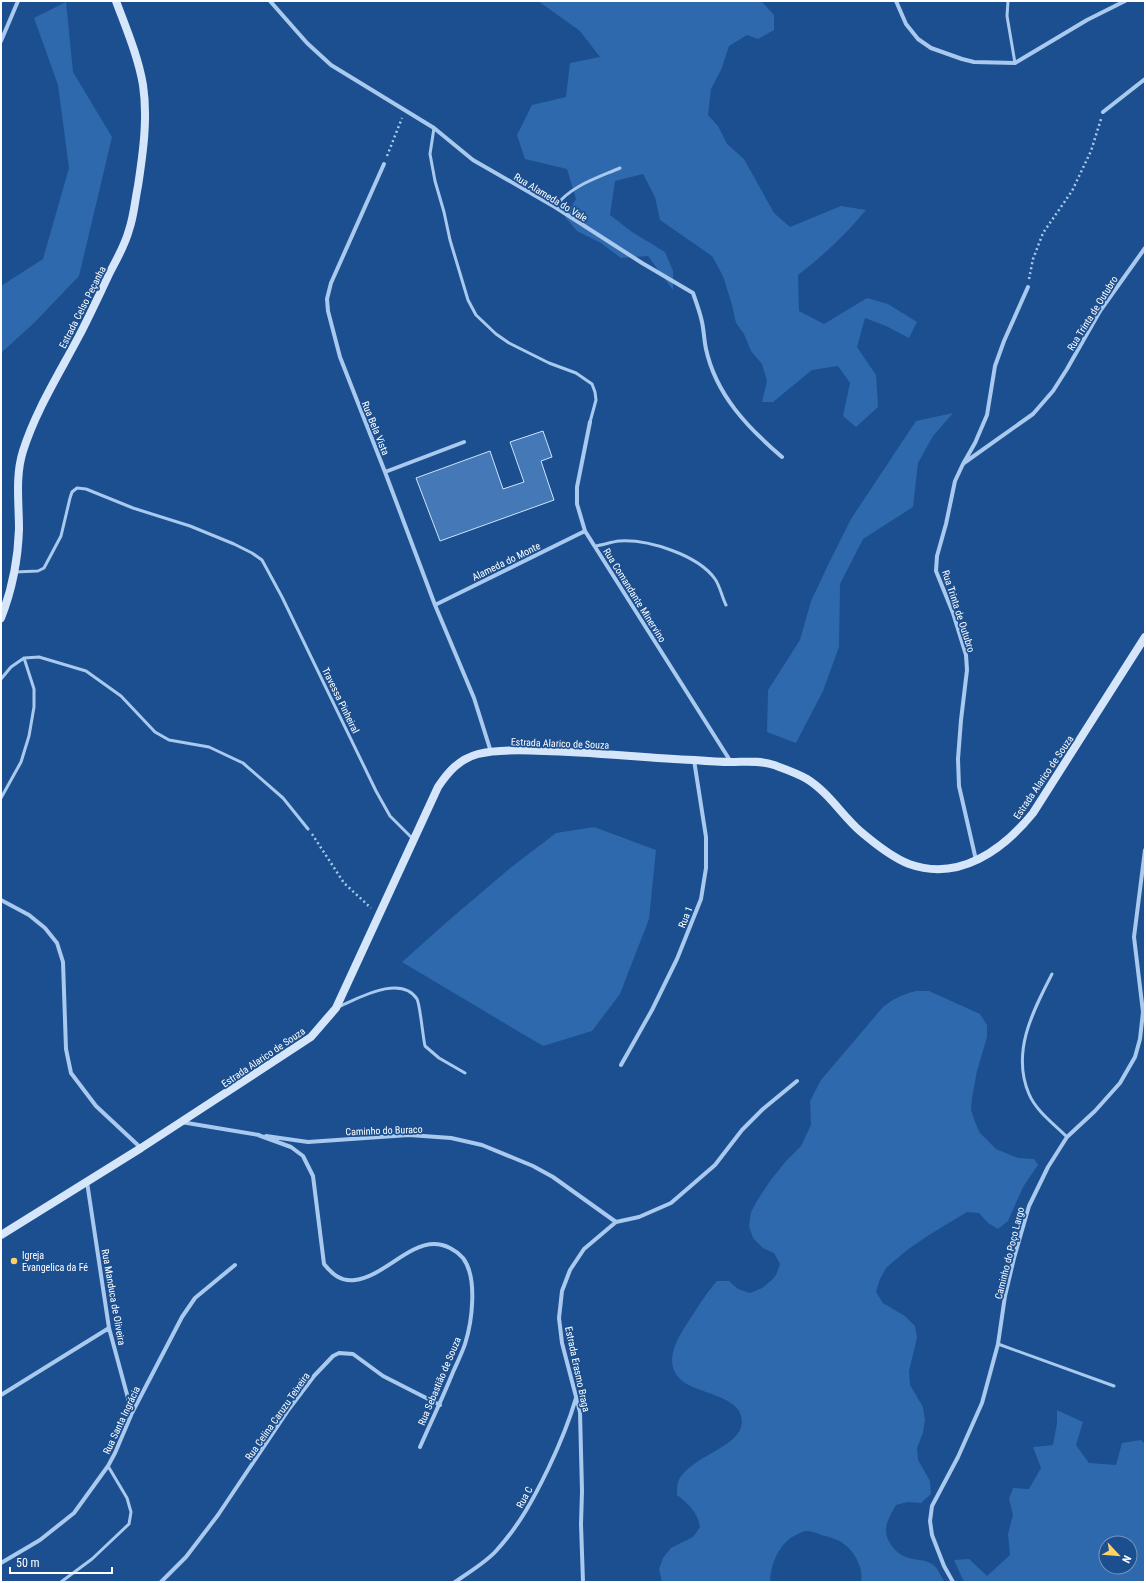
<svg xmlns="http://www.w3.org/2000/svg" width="1146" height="1583" font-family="'Roboto Condensed',sans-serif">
<rect width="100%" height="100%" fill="#1b4f8f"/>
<path fill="#2e69ad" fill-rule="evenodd" d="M538 1H761L774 15V30L758 39 747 35 729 46 721 70 711 89 708 115 718 126 727 144 744 159 774 213 790 227 841 206 866 210C847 233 822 257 798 275L799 311 824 324 867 298 888 304 917 322 909 338 886 326 865 318 857 347 876 375 878 407 856 427 843 416 850 383 838 366 812 370 773 402H762L767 381 762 364 751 351 744 334 736 323 732 305 723 276 712 256 660 220 655 197 643 174 615 181 610 215 632 232 665 252 673 271V290L648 256 621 258 601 243 577 231 565 217 576 199 567 169 525 159 517 135 532 105 566 97 570 63 600 57 580 31Z
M66 2 73 72 112 137 79 276 34 323 1 353V286L43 259 69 168 58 85 34 18Z
M953 413 933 436 918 463 913 507 863 539 840 584 839 647 823 691 796 743 767 732 768 690 800 640 811 601 829 563 851 519 916 421Z
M594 827 656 850 649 919 620 994 592 1031 543 1046 402 962 448 921 509 869 556 833Z
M916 991H929L980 1014 987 1025V1037L977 1071 972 1098 971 1110 975 1122 980 1133 996 1149 1018 1158 1034 1159 1038 1165 1023 1187 1008 1221 998 1229 988 1223 979 1213 967 1212 929 1235 907 1250 886 1268 880 1279 876 1292 883 1303 905 1316 915 1326 917 1338 909 1371 910 1385 923 1407 925 1420 923 1433 917 1448 918 1460 930 1481 931 1494 921 1503 908 1502 896 1505C892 1512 887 1520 886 1528 885 1540 895 1553 906 1557 913 1560 923 1559 930 1563 938 1566 940 1576 945 1582H861C864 1569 855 1552 844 1544 838 1539 829 1537 821 1535 817 1533 811 1531 806 1531 804 1531 800 1533 798 1534 779 1542 771 1563 770 1582H662L659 1569 663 1558 671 1548 693 1537 700 1527C698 1513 688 1503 677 1495 677 1491 677 1486 678 1482 686 1459 736 1448 741 1427 749 1395 696 1395 680 1379 661 1360 681 1333 692 1316 700 1304 707 1292 717 1281H729L738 1289 750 1293 762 1288 772 1280 776 1275 780 1264 774 1253 763 1248 753 1238 749 1226 751 1212 757 1201 770 1181 786 1161 801 1146 811 1125 810 1101 821 1080 883 1007C893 999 903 994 916 991Z
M1057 1410 1083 1422 1076 1445 1089 1463 1116 1465 1122 1443 1141 1440 1145 1444V1582H964L954 1560 969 1559 987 1576 1010 1555 1008 1534 1013 1515 1009 1499 1013 1488 1029 1489 1041 1468 1033 1447 1053 1445 1057 1423ZM1106 1543H1130V1567H1106Z"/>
<path fill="#4478b7" stroke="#cfe3fa" d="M543 431 552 457 541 461 554 500 440 541 416 478 490 451 503 489 524 482 510 442Z"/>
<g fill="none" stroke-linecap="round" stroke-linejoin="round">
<path stroke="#a9c9ee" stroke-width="2.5" stroke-dasharray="2 3" stroke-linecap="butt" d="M387 156 402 118
M1029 279 1033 259 1043 233 1072 191 1091 151 1101 119
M312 834 344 883 371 908"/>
<path stroke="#a9c9ee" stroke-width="3" d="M1008 1 1007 16 1015 63
M434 128 430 154 435 181 444 212 450 240 468 300 476 315 496 334 509 343 549 363 576 373 592 384 595 392 596 400 590 422
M555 207C570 186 597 178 620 168
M595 546C603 545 611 542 619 541 648 539 698 555 715 579 720 586 722 597 726 605
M15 572 38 571 44 568 61 536 70 498 72 492 77 488 86 489 133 508 190 526 234 544 252 553 262 560 282 597 376 791 390 816 413 839
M1 679 11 667 24 658 39 657 86 671 121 696 155 732 169 740 209 747 243 763 283 798 308 829
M1 798 21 762 29 736 34 707V689L24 658
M1052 974C1033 1011 1011 1052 1029 1094 1036 1111 1054 1124 1067 1137
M340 1006C359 998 401 974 417 999 420 1004 423 1038 425 1046L439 1058 465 1073
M998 1344 1114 1386
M61 1582 92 1559 129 1524 131 1512 127 1498 108 1466"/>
<path stroke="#a9c9ee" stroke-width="4" d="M270 1 307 43 331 65 434 128 473 160 555 207 642 263 693 293C696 302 700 312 702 322 704 331 704 340 706 349 716 395 748 428 782 457
M896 1 906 24 918 39 931 48 962 59 974 62 1015 63 1087 20 1125 1
M1 41 18 1
M1103 112 1145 79
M384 164 331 283 327 299 328 311 340 357 385 472 435 605 474 698 491 752
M590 422 577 487V504L585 531 731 762
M964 463 1033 414 1053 391 1067 369 1100 311 1145 248
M385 472 464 442
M435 605 585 531
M976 860 959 786 958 759 961 720 967 670 966 655 953 613 936 571 937 556 946 524 955 481 963 464 975 443 987 415 995 366 1004 341 1028 287
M1 900 29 915 45 928 57 943 63 962 66 1049 71 1073 96 1106 141 1148
M621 1065 652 1010 677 959 701 899 706 868V837L694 760
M181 1122 259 1135
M258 1135 291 1147 303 1156 313 1176 324 1264C332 1274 341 1282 355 1280 382 1277 408 1244 434 1244 445 1244 456 1250 463 1258 478 1278 472 1322 465 1344 462 1353 457 1363 453 1372 443 1397 431 1422 420 1447
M266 1136 308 1142 409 1135 451 1138 482 1145 533 1166 553 1177 616 1222
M87 1182 109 1328 132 1413
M1 1395 109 1328
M1 1563 40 1540 74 1513 108 1466 115 1453 132 1413 182 1317 195 1298 235 1265
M161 1582 186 1557 218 1515 289 1409 314 1376 333 1356 339 1353 353 1354 383 1376 440 1405
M455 1582C469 1572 485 1563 496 1551 519 1526 534 1498 548 1469 559 1446 569 1422 576 1398
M583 1582 581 1524 582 1491 580 1412 562 1343 559 1318 562 1291 570 1270 584 1249 616 1222 639 1217 671 1203 715 1165 742 1130 763 1109 797 1081
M953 1582 944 1566 932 1535 930 1521 932 1506 958 1457 982 1403 998 1344 1005 1296 1014 1258 1029 1206 1048 1167 1067 1137 1095 1111 1120 1083 1135 1057 1140 1039 1143 1012 1134 937 1145 850"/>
<path stroke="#d6e6fa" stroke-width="8" d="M1 618C12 590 18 559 19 529 19 503 15 476 23 451 36 410 59 374 79 336 90 315 100 293 110 272 117 259 125 245 129 230 134 216 135 200 138 186 143 153 148 118 143 85 138 56 126 28 116 1
M1 1235 141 1148 311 1037 336 1008 438 787C448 772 459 759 478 754 497 749 524 750 544 751 594 752 644 758 694 760 706 761 719 762 731 762 745 762 760 760 774 765 785 769 797 773 807 779 828 792 842 815 860 831 874 843 891 857 909 864 959 882 1003 850 1033 813L1145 637"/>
</g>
<circle fill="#ffd166" stroke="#1b4f8f" stroke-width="1.5" cx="14" cy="1261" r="4"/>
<g text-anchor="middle" stroke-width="3.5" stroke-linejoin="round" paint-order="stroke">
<g font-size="10" fill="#fff" stroke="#1b4f8f">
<text transform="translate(551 197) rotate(31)" y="4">Rua Alameda do Vale</text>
<text transform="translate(82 307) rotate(-63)" y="4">Estrada Celso Peçanha</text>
<text transform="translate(1092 313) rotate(-58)" y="4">Rua Trinta de Outubro</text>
<text transform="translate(376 428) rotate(68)" y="4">Rua Bela Vista</text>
<text transform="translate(506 561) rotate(-26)" y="4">Alameda do Monte</text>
<text transform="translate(635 595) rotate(58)" y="4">Rua Comandante Minervino</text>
<text transform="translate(959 611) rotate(72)" y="4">Rua Trinta de Outubro</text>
<text transform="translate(341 700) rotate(64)" y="4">Travessa Pinheiral</text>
<text transform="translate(560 743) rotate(2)" y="4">Estrada Alarico de Souza</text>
<text transform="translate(1043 777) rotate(-56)" y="4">Estrada Alarico de Souza</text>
<text transform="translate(685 917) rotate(-68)" y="4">Rua 1</text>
<text transform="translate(263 1057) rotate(-34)" y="4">Estrada Alarico de Souza</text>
<text transform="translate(384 1130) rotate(-2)" y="4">Caminho do Buraco</text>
<text transform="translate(1009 1253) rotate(-76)" y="4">Caminho do Poço Largo</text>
<text transform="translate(114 1297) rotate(80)" y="4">Rua Manduca de Oliveira</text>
<text transform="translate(578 1369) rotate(78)" y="4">Estrada Erasmo Braga</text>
<text transform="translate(439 1381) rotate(-67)" y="4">Rua Sebastião de Souza</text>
<text transform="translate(277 1416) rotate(-55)" y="4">Rua Celina Caruzu Teixeira</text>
<text transform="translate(121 1420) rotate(-65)" y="4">Rua Santa Ingrácia</text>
<text transform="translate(524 1497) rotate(-61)" y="4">Rua C</text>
</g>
<g font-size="10" fill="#fff" stroke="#1b4f8f" text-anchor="start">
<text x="22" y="1259">Igreja<tspan x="22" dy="12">Evangelica da Fé</tspan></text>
</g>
</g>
<rect width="1146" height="1583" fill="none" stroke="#ffffff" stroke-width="4"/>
<g transform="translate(1118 1555) rotate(116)"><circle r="19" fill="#1b4f8f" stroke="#7695bc"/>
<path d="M0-3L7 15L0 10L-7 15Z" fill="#ffd166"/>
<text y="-6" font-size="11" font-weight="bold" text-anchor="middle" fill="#ffffff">N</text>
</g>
<path d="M10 1567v6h102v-6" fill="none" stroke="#ffffff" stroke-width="2"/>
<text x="16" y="1567" font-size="12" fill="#ffffff" stroke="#1b4f8f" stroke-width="3" paint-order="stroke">50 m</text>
</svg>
